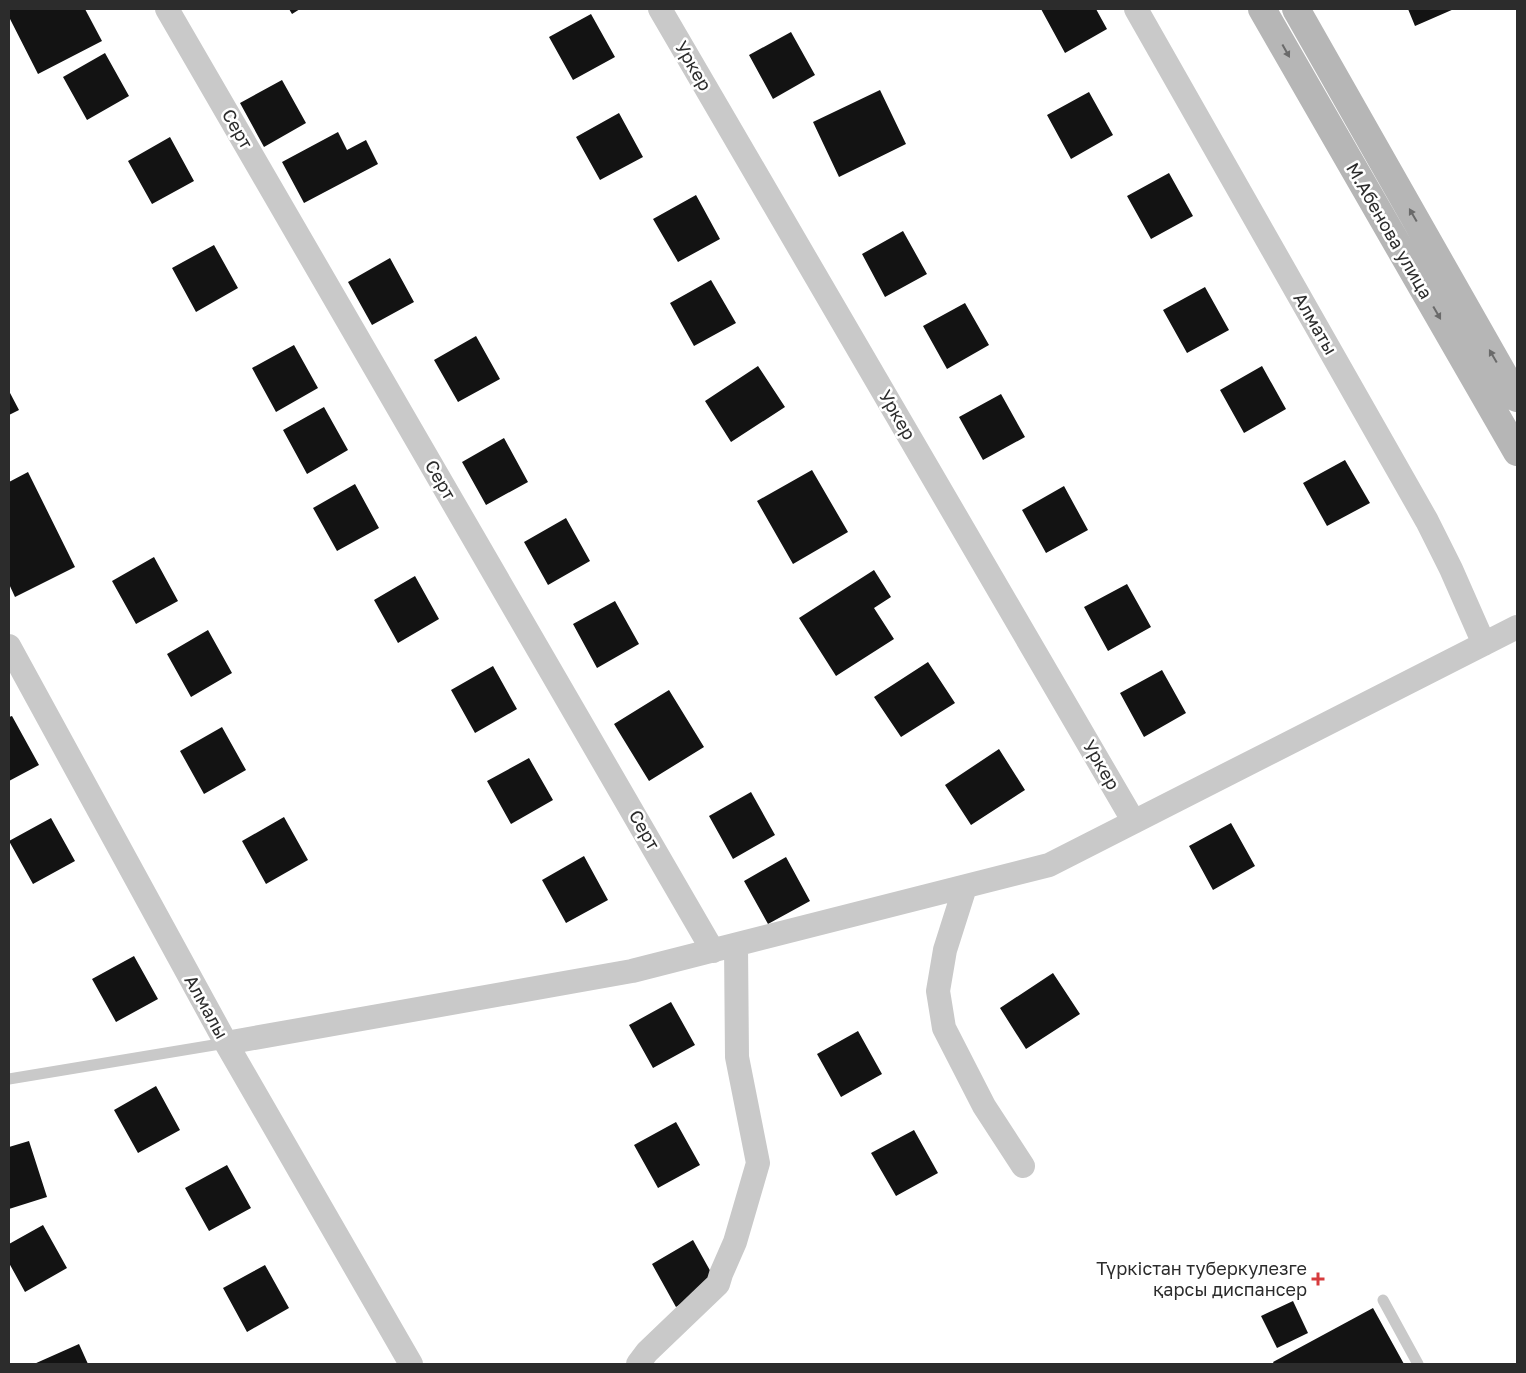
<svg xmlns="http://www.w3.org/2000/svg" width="1526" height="1373" font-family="'Golos Text',sans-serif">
<rect width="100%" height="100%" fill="#fff"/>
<path fill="#131313" d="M9 9H85L102 41 38 74 9 17Z
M289 9H300L292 14Z
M1041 9H1096L1107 29 1065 53Z
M1408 9H1454L1415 26Z
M591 14 615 57 573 80 549 37Z
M791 32 815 75 773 99 749 55Z
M105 53 129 96 87 120 63 77Z
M282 80 306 123 264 147 240 103Z
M880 90 906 144 839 177 813 122Z
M1089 92 1113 135 1071 159 1047 115Z
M619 113 643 157 600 180 576 137Z
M338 132 347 150 366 140 378 164 304 203 282 162Z
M170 137 194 181 152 204 128 161Z
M1169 173 1193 216 1151 239 1127 196Z
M696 195 720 239 678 262 653 219Z
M903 231 927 274 885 297 862 254Z
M214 245 238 288 196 312 172 268Z
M390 258 414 302 372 325 348 282Z
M711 280 736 323 694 346 670 303Z
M1205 287 1229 330 1187 353 1163 310Z
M965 303 989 345 947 369 923 326Z
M476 336 500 379 458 402 434 360Z
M294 345 318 388 276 412 252 368Z
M758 366 785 407 731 442 705 401Z
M1262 366 1286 409 1244 433 1220 390Z
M9 391 19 410 9 415Z
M1001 394 1025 437 983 460 959 417Z
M324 407 348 450 307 474 283 430Z
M504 438 528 482 486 505 462 462Z
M1345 460 1370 503 1327 526 1303 483Z
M812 470 848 532 793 564 757 501Z
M28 472 75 567 15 597 9 584V482Z
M355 484 379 528 337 551 313 508Z
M1064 486 1088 530 1046 553 1022 510Z
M566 518 590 561 548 585 524 542Z
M154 557 178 601 136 624 112 581Z
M874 570 891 597 874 608 894 639 836 676 799 618Z
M415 576 439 619 398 643 374 600Z
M1127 584 1151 627 1108 651 1084 607Z
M615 601 639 644 597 668 573 624Z
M208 630 232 673 191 697 167 654Z
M928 662 955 703 901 737 874 697Z
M493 666 517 709 475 733 451 690Z
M1162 670 1186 713 1144 737 1120 693Z
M669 690 704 747 649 781 614 724Z
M12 716 39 765 9 781V717Z
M222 727 246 770 204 794 180 751Z
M999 749 1025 790 971 825 945 785Z
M529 758 553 800 511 824 487 781Z
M751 792 775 835 733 859 709 816Z
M284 817 308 860 266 884 242 841Z
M51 818 75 861 33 884 9 841Z
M1231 823 1255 866 1213 890 1189 846Z
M584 856 608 900 566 923 542 880Z
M786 857 810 901 768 924 744 881Z
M134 956 158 999 116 1022 92 979Z
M1053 973 1080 1014 1026 1049 1000 1008Z
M671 1002 695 1045 653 1068 629 1025Z
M858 1031 882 1074 841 1097 817 1054Z
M156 1086 180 1130 138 1153 114 1110Z
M676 1122 700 1165 658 1188 634 1145Z
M914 1130 938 1173 896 1196 871 1153Z
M29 1141 47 1197 9 1209V1147Z
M227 1165 251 1208 209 1231 185 1188Z
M43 1225 67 1268 25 1292 9 1263V1244Z
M693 1240 717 1283 676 1307 652 1264Z
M265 1265 289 1308 247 1332 223 1288Z
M1293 1301 1308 1333 1277 1348 1261 1316Z
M1373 1308 1404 1364H1274L1273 1362Z
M79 1344 88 1364H34Z"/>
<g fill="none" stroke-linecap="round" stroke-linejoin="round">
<path stroke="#c9c9c9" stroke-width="11" d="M9 1079 226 1043
M1383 1300 1418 1364"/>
<path stroke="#c9c9c9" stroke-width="24" d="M167 9 713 951
M660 9 1134 822
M1136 9 1427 521 1451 569 1484 644
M9 646 226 1043 411 1364
M965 887 945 950 938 991 944 1028 984 1106 1023 1166
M226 1043 632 971 1049 865 1517 627
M638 1364 647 1352 718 1284 721 1274 735 1242 758 1163 737 1057 736 945"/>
<path stroke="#b6b6b6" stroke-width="28" d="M1262 9 1517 452
M1296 9 1517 398"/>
</g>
<defs><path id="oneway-solid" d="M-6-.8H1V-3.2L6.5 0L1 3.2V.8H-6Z" transform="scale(1.25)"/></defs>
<g fill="#6a6a6a">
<use href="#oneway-solid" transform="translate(1286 51) rotate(61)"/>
<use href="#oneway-solid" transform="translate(1413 215) rotate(-120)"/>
<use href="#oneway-solid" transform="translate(1437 313) rotate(60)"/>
<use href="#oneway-solid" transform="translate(1493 356) rotate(-120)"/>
</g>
<path fill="#d63b3d" stroke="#fff" stroke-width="2" d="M1315.5 1271.5h5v5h5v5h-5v5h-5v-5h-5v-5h5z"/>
<g text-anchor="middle" stroke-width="5" stroke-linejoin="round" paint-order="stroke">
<g font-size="18" fill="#2c2c2c" stroke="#fff">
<text transform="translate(693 66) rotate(60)" y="6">Уркер</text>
<text transform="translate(237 129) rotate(60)" y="6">Серт</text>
<text transform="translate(1389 231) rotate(60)" y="6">М.Абенова улица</text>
<text transform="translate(1315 324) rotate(60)" y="6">Алматы</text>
<text transform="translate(897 415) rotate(60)" y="6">Уркер</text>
<text transform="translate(440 480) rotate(60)" y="6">Серт</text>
<text transform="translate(1101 765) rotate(60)" y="6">Уркер</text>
<text transform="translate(644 830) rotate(60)" y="6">Серт</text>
<text transform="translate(206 1007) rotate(61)" y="6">Алмалы</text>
</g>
<g font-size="18" fill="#2c2c2c" stroke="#fff" text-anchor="end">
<text x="1307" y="1275">Түркістан туберкулезге<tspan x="1307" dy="21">қарсы диспансер</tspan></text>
</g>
</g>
<rect width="1526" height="1373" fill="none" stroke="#2c2c2c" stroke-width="20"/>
</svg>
